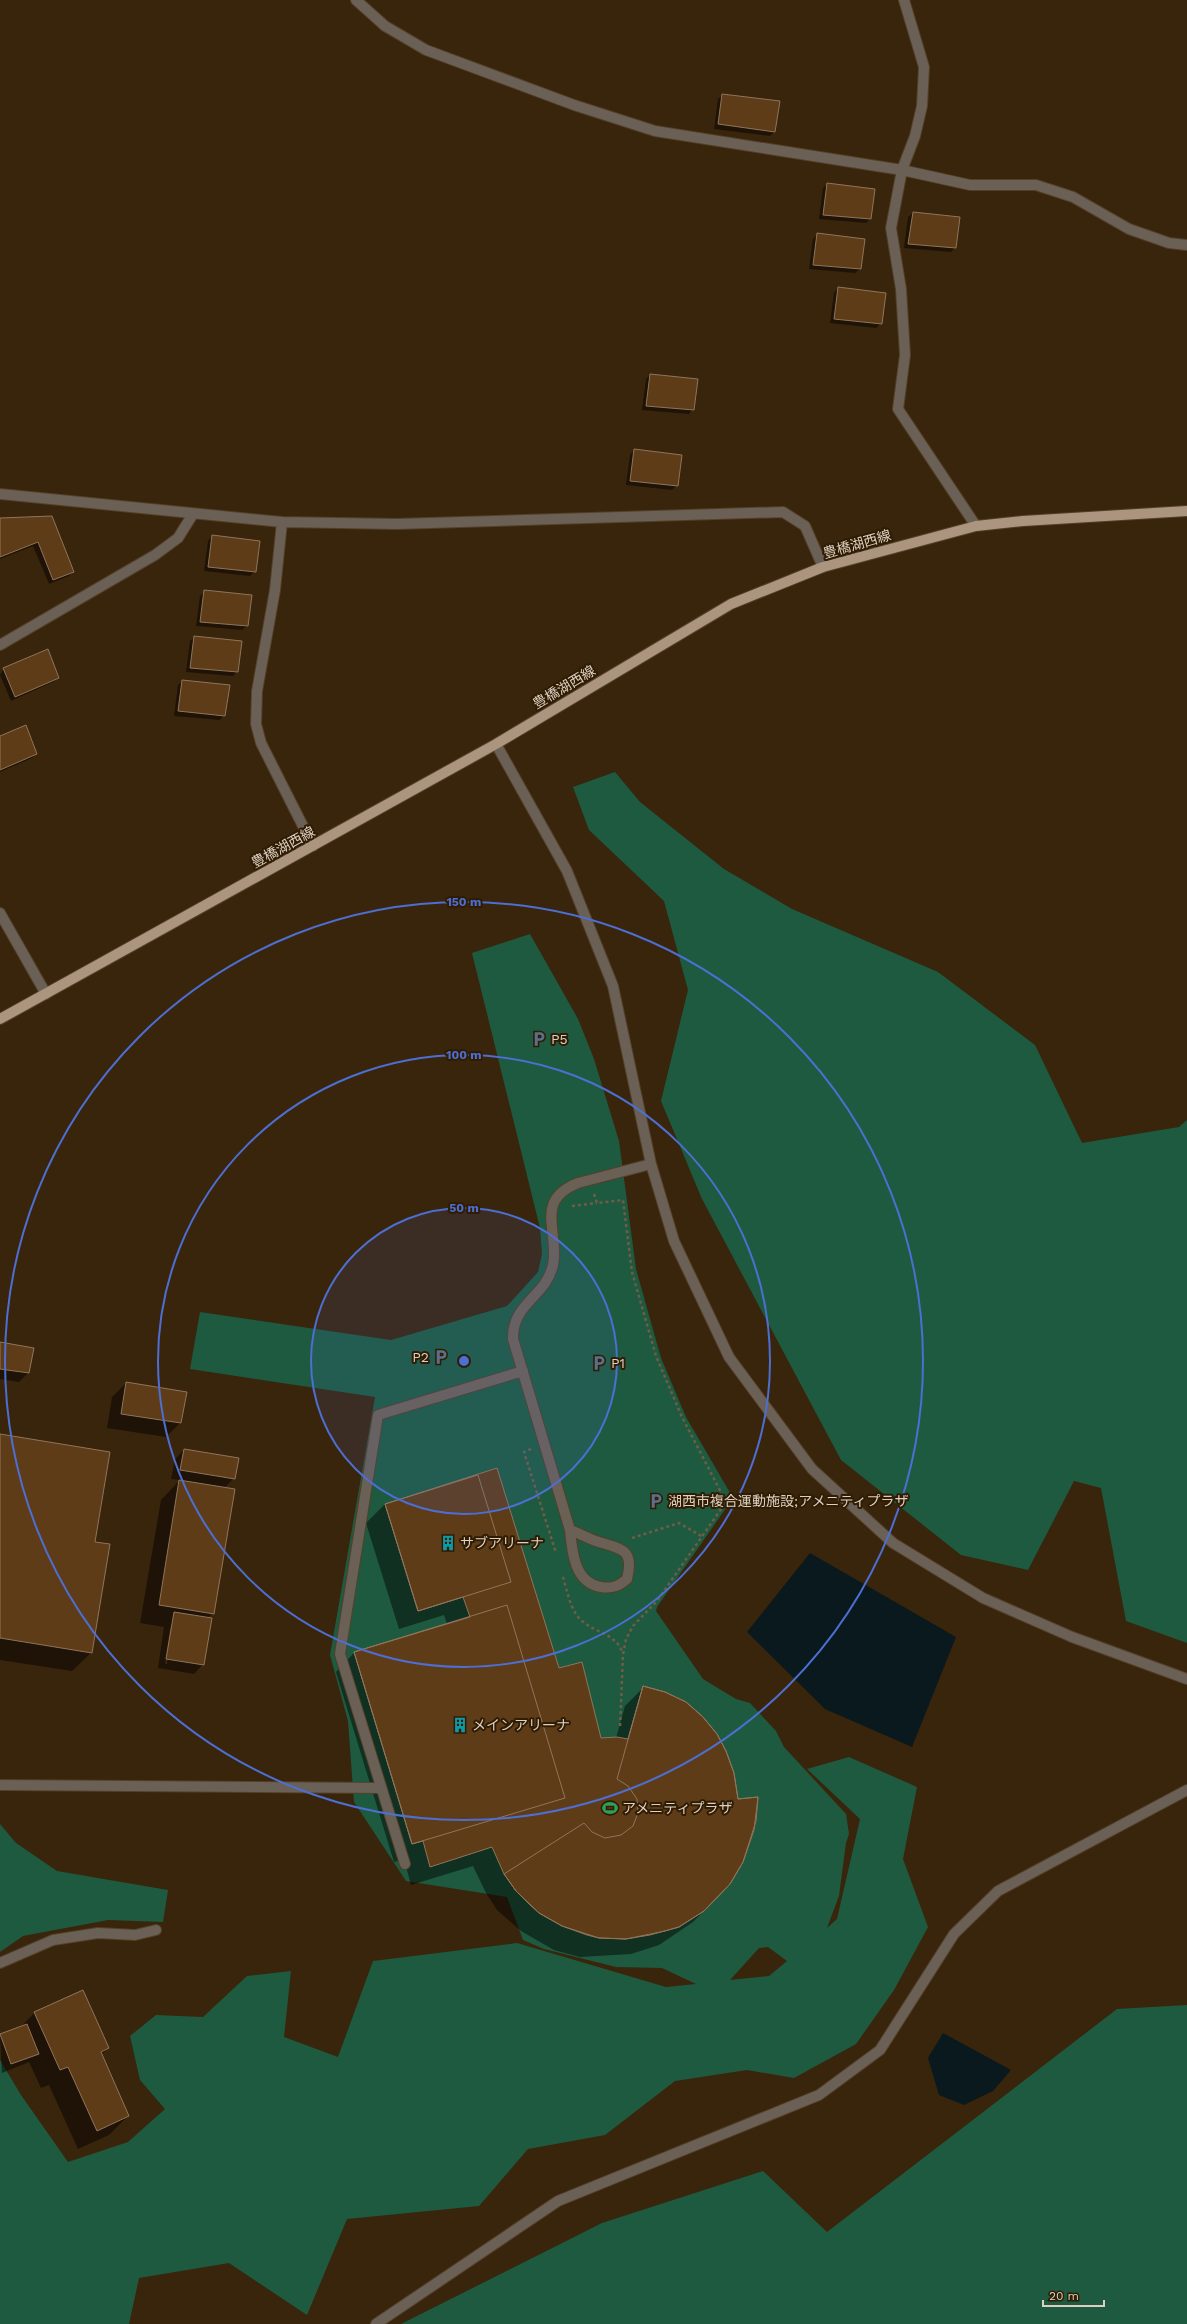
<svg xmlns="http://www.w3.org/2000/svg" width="1187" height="2324" font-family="'Work Sans','Noto Sans JP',sans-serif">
<rect width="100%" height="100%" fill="#39250c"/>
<path fill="#1e5a3f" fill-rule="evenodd" d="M615 772 640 802 724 869 792 909 938 972 1035 1045 1082 1143 1179 1127 1187 1120V1643L1126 1621 1101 1488 1074 1481 1028 1570 961 1555 841 1460 702 1199 661 1101 688 990 664 901 589 830 573 787Z
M530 934 578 1019 594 1059 619 1141 636 1269 661 1358 686 1417 733 1498 657 1607 656 1611 703 1679 736 1699 750 1703 776 1731 784 1747 846 1814 849 1834 846 1843 839 1896 827 1928 837 1919 860 1819 807 1769 849 1757 917 1787 903 1859 928 1927 894 1990 856 2044 794 2078 747 2070 675 2081 605 2135 528 2149 479 2206 347 2219 307 2315 229 2263 139 2278 129 2324H0V2060L21 2095 68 2162 128 2142 165 2109 140 2080 130 2036 156 2015 203 2017 247 1976 291 1971 284 2037 338 2057 373 1961 517 1943 666 1987 696 1984 662 1968 616 1967 544 1949 523 1940 507 1897 406 1881 354 1802 348 1721 330 1655 375 1397 190 1369 200 1312 391 1340 507 1306 538 1272 542 1254 540 1228 472 953ZM768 1947 787 1961 769 1976 730 1980 759 1948Z
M0 1824 16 1843 57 1871 168 1890 163 1922 108 1920 23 1936 0 1952Z
M1187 2005V2324H401L602 2223 763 2171 827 2232 1117 2009Z"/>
<path fill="#09191d" d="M810 1553 956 1637 912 1747 825 1709 747 1632Z
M943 2033 1011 2070 993 2091 964 2105 939 2095 928 2058Z"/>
<path fill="#0007" fill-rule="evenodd" d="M723 95 779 102 774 132 770 136 714 129 718 99Z
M828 184 870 219 866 223 819 219 823 188Z
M913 213 955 248 951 252 904 248 908 217Z
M818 234 864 239 860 269 855 273 809 269 813 239Z
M838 288 881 323 876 328 830 323 834 293Z
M650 375 693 409 689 414 642 410 646 379Z
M634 450 677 485 672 490 626 485 630 455Z
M51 517 73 572 69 576 49 584 33 546 0 559V519Z
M212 536 255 571 250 576 204 571 208 541Z
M205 591 247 626 242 630 196 626 200 596Z
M195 637 237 671 233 676 186 672 190 641Z
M4 668 58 678 53 682 11 701 0 675Z
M182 681 224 715 220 720 174 716 178 685Z
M0 737 36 754 32 758 0 772Z
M0 1343 32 1348 28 1373 19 1382 0 1379Z
M126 1383 185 1392 180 1423 166 1437 107 1428 112 1397Z
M0 1435 94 1543 91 1653 72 1671 0 1660Z
M184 1450 234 1478 224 1488 213 1613 208 1618 203 1664 194 1674 158 1668 164 1627 140 1623 161 1500 180 1480 171 1479 175 1459ZM170 1628H173L167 1664H165Z
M385 1504 558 1669 600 1740 616 1738 625 1706 644 1687 712 1903 693 1922 659 1945 631 1954 580 1957 554 1950 521 1931 497 1910 486 1893 473 1866 411 1885 404 1859 394 1862 336 1672 354 1653 447 1624 444 1615 399 1629 366 1523Z
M35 2012 108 2048 101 2055 128 2116 109 2135 78 2149 49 2085 41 2088 29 2062 2 2073 0 2035 20 2028Z"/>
<path fill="#5e3c17" stroke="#8f755c" d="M722 94 780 101 775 132 718 124Z
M827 183 875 189 871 219 823 215Z
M913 212 960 217 956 248 908 244Z
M817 233 865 239 861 269 813 265Z
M838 287 886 293 882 324 834 319Z
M650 374 698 379 694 410 646 406Z
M634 449 682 455 678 486 630 481Z
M52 516 74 572 53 580 38 542 0 557V518Z
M212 535 260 541 256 572 208 567Z
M204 590 252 595 248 626 200 622Z
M194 636 242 641 238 672 190 668Z
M48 649 59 678 15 697 3 668Z
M182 680 230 685 225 716 178 711Z
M26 725 37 754 0 770V736Z
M0 1342 34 1348 29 1373 0 1369Z
M126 1382 187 1392 181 1423 121 1414Z
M0 1434 110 1452 95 1542 110 1544 92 1653 0 1638Z
M184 1449 239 1458 235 1479 180 1470Z
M497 1468 559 1668 582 1662 601 1738 617 1737 628 1739 643 1686 665 1692 686 1702 703 1717 717 1734 726 1751 734 1773 738 1799 758 1797 754 1830 743 1862 730 1884 704 1911 679 1927 650 1935 626 1939 599 1938 587 1935 562 1926 539 1913 529 1904 516 1891 504 1874 492 1847 430 1867 423 1841 412 1844 354 1652 470 1617 463 1597 418 1611 385 1504Z
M478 1475 511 1582 418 1611 385 1504Z
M179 1480 235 1489 214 1614 159 1605Z
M507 1605 565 1798 412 1844 354 1652Z
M174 1612 212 1618 204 1665 166 1659Z
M643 1686 665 1692 686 1702 703 1717 717 1734 726 1751 734 1773 738 1799 758 1797 756 1821 743 1862 730 1884 704 1911 679 1927 665 1931 626 1939 599 1938 562 1926 539 1913 516 1891 504 1874 584 1823 592 1832 605 1838 621 1835 633 1826 638 1813 637 1799 628 1786 617 1779Z
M83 1990 109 2048 101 2052 129 2116 97 2131 68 2067 60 2070 34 2012Z
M27 2024 39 2054 11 2064 0 2034Z"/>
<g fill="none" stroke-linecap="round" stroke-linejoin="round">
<defs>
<path id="minor" d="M356 0 385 26 426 50 574 105 655 131 902 170 970 185H1036L1073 197 1129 229 1169 243 1187 245
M904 0 924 67 922 106 915 136 902 170 891 228 901 289 905 355 898 409 976 526
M0 494 282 522 397 524 783 512 805 526 823 567
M282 522 275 590 257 691 256 724 261 743 313 846
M0 645 155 555 178 538 193 514
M496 744 567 871 613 986 651 1164 674 1241 729 1357 812 1469 893 1543 983 1598 1072 1637 1187 1679
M0 913 46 994
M570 1530C579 1533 587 1538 596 1541 619 1549 635 1547 627 1579 619 1586 612 1589 601 1587 575 1583 572 1553 570 1530L513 1339C512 1303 546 1297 553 1265 560 1232 533 1201 578 1183L651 1164
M0 1785 381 1788
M405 1864 340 1654 378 1415 523 1371
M0 1963 53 1940 98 1933 135 1935 156 1930
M376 2324 558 2201 819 2095 880 2050 954 1934 998 1891 1187 1790"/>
<path id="major" d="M0 1019 496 744 731 604 823 567 976 526 1023 521 1187 511"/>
</defs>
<use href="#minor" stroke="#534029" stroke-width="12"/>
<use href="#major" stroke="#534029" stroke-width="12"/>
<path stroke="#6f5d47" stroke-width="2.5" stroke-dasharray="3 3" stroke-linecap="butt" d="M594 1194 597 1203 623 1200 632 1272 656 1356 682 1417 726 1502 657 1601 633 1626 626 1639 623 1655 620 1727
M572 1206 597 1203
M531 1449 524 1452 556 1553
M632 1538 679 1523 703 1537
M563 1577C567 1590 570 1610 581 1620 593 1632 617 1634 622 1652"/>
<use href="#minor" stroke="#6b6055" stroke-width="10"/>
<use href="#major" stroke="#ac957f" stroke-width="10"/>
</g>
<circle cx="464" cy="1361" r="153" fill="#4d6ed2" fill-opacity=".12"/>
<g fill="none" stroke="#4d6ed2" stroke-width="2">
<circle cx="464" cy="1361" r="153"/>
<circle cx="464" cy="1361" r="306"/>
<circle cx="464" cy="1361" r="459"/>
</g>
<defs>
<symbol id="parking-bare" viewBox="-9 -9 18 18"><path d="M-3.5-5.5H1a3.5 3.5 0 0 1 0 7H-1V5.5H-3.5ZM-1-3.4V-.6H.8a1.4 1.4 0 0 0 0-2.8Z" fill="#5c6f8a" stroke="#2f1c03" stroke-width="2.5" paint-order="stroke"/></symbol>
<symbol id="building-bare" viewBox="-9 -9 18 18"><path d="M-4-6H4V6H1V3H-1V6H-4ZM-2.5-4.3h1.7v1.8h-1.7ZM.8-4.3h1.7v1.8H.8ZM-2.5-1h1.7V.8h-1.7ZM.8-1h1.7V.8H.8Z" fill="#0f9aa8" stroke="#2f1c03" stroke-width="2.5" paint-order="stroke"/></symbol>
<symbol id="stadium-bare" viewBox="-9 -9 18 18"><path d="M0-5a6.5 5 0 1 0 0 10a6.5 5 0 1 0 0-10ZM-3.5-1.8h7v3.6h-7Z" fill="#2e9e5b" stroke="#2f1c03" stroke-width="2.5" paint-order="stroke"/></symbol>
</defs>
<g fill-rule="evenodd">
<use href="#parking-bare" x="528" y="1028" width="22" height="22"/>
<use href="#parking-bare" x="430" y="1346" width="22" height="22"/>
<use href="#parking-bare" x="588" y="1352" width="22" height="22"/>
<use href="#parking-bare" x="645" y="1490" width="22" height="22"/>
<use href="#building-bare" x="437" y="1532" width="22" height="22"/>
<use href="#building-bare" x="449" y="1714" width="22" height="22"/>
<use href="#stadium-bare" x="599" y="1797" width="22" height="22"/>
</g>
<g text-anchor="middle" stroke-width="4" stroke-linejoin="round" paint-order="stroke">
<g font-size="14" fill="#ddd0c2" stroke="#2f1c03">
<text transform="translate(857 544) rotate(-16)" y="5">豊橋湖西線</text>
<text transform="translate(564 687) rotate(-31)" y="5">豊橋湖西線</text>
<text transform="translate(283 847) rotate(-29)" y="5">豊橋湖西線</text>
</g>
<g font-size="14" fill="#ddd0c2" stroke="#2f1c03" text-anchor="start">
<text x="551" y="1044">P5</text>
<text x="429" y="1362" text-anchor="end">P2</text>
<text x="611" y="1368">P1</text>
<text x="668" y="1506">湖西市複合運動施設;アメニティプラザ</text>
<text x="460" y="1548">サブアリーナ</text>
<text x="472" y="1730">メインアリーナ</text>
<text x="622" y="1813">アメニティプラザ</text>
</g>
</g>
<circle cx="464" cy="1361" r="6" fill="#4d6ed2" stroke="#2f1c03" stroke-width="2"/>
<g font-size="12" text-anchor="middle" font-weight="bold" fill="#4d6ed2" stroke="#2f1c03" stroke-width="4" stroke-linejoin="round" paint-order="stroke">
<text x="464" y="906">150 m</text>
<text x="464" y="1059">100 m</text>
<text x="464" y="1212">50 m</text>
</g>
<path d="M1043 2300v6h61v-6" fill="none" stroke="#ddd0c2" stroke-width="2"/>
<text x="1049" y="2300" font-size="12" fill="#ddd0c2" stroke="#2f1c03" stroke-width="3" paint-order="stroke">20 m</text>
</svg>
